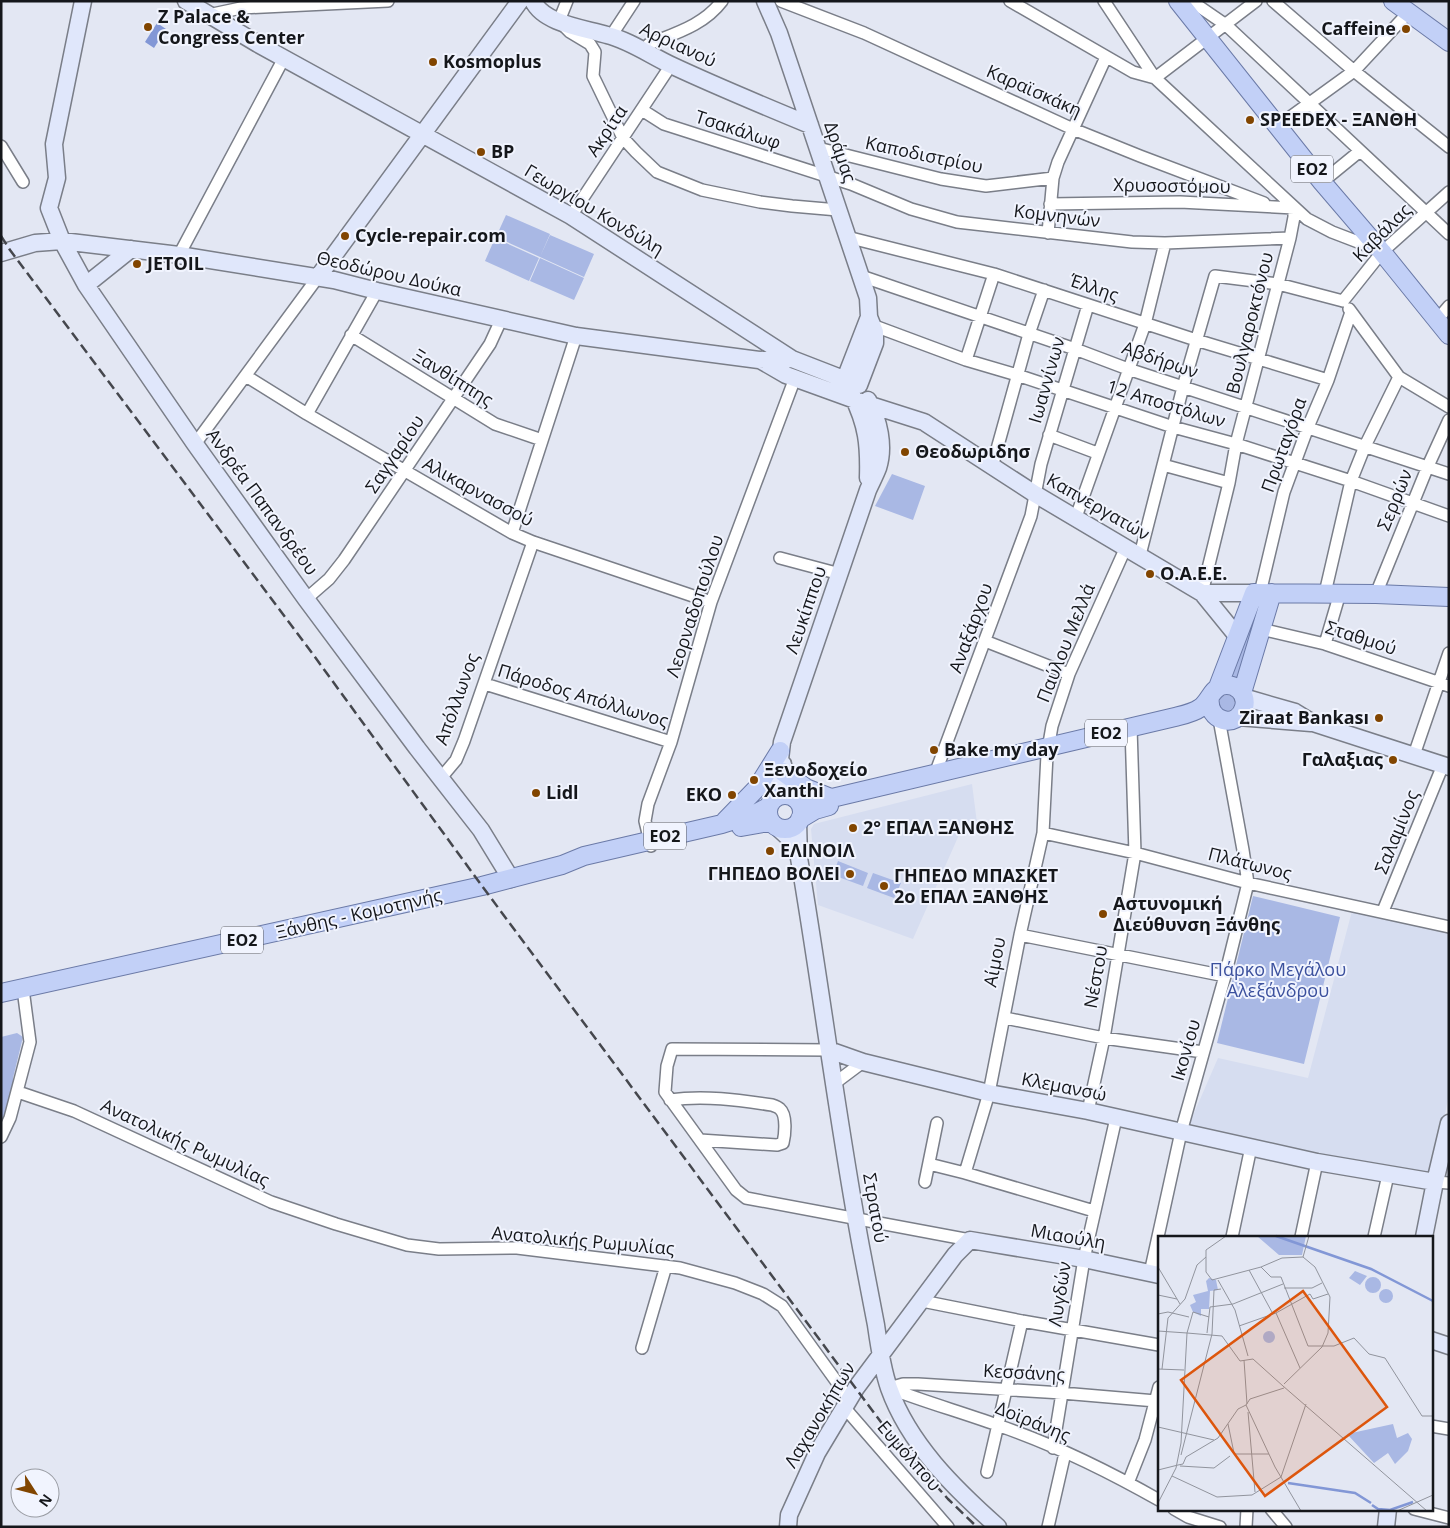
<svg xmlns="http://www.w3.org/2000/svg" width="1450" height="1528" font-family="'Open Sans',sans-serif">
<rect width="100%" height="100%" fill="#e3e7f3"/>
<path fill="#d6ddf0" d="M1406 1H1449V34Z
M972 784 977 823 962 828 913 939 818 905 811 829 814 824Z
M1352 911 1449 933V1093L1433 1178 1188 1127 1218 1058 1308 1078Z"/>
<path fill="#a9b8e4" d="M506 215 550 234 540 257 496 237Z
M550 235 594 254 584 277 540 257Z
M495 238 539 258 529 281 485 261Z
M540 258 584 278 574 300 530 281Z
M892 474 925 486 913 520 875 506Z
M1258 603 1260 604 1243 679 1230 678Z
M1219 703a8 8 0 1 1 16 0a8 8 0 1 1-16 0Z
M838 861 868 873 863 886 833 875Z
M873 873 901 883 894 898 867 888Z
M1253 896 1340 917 1304 1064 1217 1043Z
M17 1033 23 1037 13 1078V1101L1 1125V1037Z"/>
<path fill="#8297d6" d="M157 23 166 29 154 48 145 42Z"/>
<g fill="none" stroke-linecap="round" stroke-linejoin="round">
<defs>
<path id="street" d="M567 1 559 21 570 32 590 44 595 52 593 76 623 138 636 152 657 172 702 190 760 202 792 206 838 210
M781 1 864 33 1073 129 1140 156 1264 203
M1010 1 1133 72 1155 78 1307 219 1332 232 1379 250
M1104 1 1155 78
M1191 1 1226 25 1449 234
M1273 1 1354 71 1449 147
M208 15 241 8 388 1
M611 36 634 1
M644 50 649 44C676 33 704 25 722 1
M1155 78 1256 1
M642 110 664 124 851 184 911 209 957 222 1132 242 1165 243 1290 238
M1278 126 1354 71 1408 13
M1 146 23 182
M818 148 941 179 986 186 1053 178
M1322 182 1360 151
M1050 204 1180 202 1294 208V217L1290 238 1236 444 1229 483 1202 593
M571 216 671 65
M1048 233 1053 178 1058 162 1106 57
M847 237 994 274 1196 340 1328 380
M179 255 284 58
M861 276 1075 349 1128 369 1449 474
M1343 301 1382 252 1449 192
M1349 309 1399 377 1449 407
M1437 320 1449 306
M872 325 966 360 1017 375 1173 427 1236 444 1351 481 1449 516
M351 335 495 424 542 440
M966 360 994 274
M246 376 307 414 512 533 533 542 711 602
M307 414 377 291
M1049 435 1097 453
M195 444 318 277
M1163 465 1229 483
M992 467 1029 334 1044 290
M1076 517 1145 324 1165 243
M512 533 576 336
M1140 555 1183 387 1215 276 1278 284 1343 301
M780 558 840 574
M1260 593 1284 492 1308 427 1328 380 1351 312
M1325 593 1351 481 1365 446 1399 377
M1376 594 1428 466 1449 420
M306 599 329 579 344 560 490 344 501 320
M1261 629 1325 644 1449 686
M985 641 1069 674
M1325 644 1340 593
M485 684 671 742
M1414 755 1449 653
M935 774 1031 516 1041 464 1088 305
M440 779 456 760 464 741 533 542
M1043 833 1135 853 1248 883 1449 927
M651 846 645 821 648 804 671 742 711 602 795 378
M1383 911 1443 765
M1020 935 1225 976
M1005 1018 1104 1038 1203 1052
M829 1050 672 1049 667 1066 665 1092 736 1190 746 1198 970 1240
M835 1083 863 1062
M18 1092 74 1111 271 1202 336 1224 407 1245 439 1249 517 1248 680 1268 735 1283 763 1294 782 1306 849 1399
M670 1100C704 1095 738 1100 772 1105 775 1106 778 1107 780 1109 787 1115 785 1135 783 1143L777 1145 700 1140
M1088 1111 1104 1038 1135 853 1131 728
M1 1137 10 1118 30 1042 23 989
M929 1164 965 1173 1094 1211
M965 1173 989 1093 1020 935 1043 833 1047 755 1052 726 1069 674 1126 547
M925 1182 937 1123
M1435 1182 1449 1183
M1232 1237 1251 1147
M1301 1237 1317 1162
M1374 1237 1388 1175
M1150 1273 1181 1132 1225 976 1248 883 1243 850 1219 719
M922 1301 1022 1321 1159 1345
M642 1348 666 1266
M889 1388C925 1402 961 1412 997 1425 1053 1444 1108 1471 1159 1500
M889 1388 903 1384H918L1062 1393 1156 1401
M844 1407 948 1527
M1431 1426 1449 1429
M1053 1448 1084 1259 1116 1118
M987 1472 1022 1321
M1128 1483 1145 1440 1159 1387
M1174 1509 1188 1517 1220 1527
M1271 1509 1286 1527
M1414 1509 1449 1518
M1048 1527 1065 1453
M1246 1527 1247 1509"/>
<path id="secondary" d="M83 1 54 144 57 178 49 208 62 241 86 285 195 444 306 599 417 748 481 830 511 879
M186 1 258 44 571 216 792 359
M533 1C544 24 584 28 607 35 631 41 651 56 673 66 718 87 764 106 810 125
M765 1 779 33 868 298 869 317 845 379
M1 253 35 243 62 241 179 255 334 280 377 291 576 336 759 360 792 359 859 385
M318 277 520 1
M86 285 131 249
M760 360 786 375 855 400 924 422 1035 494 1202 593 1237 636
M859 385 875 343V332L869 317
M852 395C867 425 869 445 868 478
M1202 593H1254
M1243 697 1295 712 1313 723 1449 767
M1238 717 1311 723
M783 764C784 777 789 788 795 799
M771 802 777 786 782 742 868 490C871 483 875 476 878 468 885 446 879 420 868 400
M798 822 799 858C821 987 837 1118 861 1247 866 1273 871 1299 876 1325 879 1346 882 1368 889 1388 909 1444 954 1488 998 1527
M777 827 790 839 797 853
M829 1050 863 1062 989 1093 1088 1111 1317 1162 1435 1182
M1424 1237 1435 1182 1449 1123
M1431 1340 1449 1346
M788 1527 789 1515 817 1453 856 1388 955 1255 970 1240 1084 1259 1159 1275
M1386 1527 1388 1509"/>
<path id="primary" d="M1178 1 1322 182 1382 252 1449 335
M1393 1 1449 42
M1218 687 1254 593 1376 594 1449 597
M1242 693 1272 593
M783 772 806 788 831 798
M768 812a17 17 0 1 1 34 0a17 17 0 1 1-34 0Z
M797 800 810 802 832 798 1175 717C1183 715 1193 713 1200 708 1209 702 1211 690 1221 686 1234 682 1248 693 1244 707 1238 730 1206 722 1210 697
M800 819 815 810 829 806
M725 821 757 788 780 751
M741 827 763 823H772
M1 993 482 886 562 865 584 856 722 824 757 813 768 807"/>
</defs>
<use href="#street" stroke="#7a7e88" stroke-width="14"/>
<use href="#secondary" stroke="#7a7e88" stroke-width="19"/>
<use href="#primary" stroke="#6b7aa7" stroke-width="20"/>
<use href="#street" stroke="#fff" stroke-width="11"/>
<use href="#secondary" stroke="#e0e7fb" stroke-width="16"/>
<use href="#primary" stroke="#c2d0f7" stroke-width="18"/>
<path stroke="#45474d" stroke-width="2.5" stroke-dasharray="10 5" stroke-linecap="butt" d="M1 236 10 250 312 653 482 886 889 1433 948 1499 977 1527"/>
</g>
<g fill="#814500" stroke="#f1f4fe" stroke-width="2">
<circle cx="148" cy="27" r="5"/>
<circle cx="1406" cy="29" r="5"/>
<circle cx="433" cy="62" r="5"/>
<circle cx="1250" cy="120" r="5"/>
<circle cx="481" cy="152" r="5"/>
<circle cx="345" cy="236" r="5"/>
<circle cx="137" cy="264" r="5"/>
<circle cx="905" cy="452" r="5"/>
<circle cx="1150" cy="574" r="5"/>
<circle cx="1379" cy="718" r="5"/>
<circle cx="934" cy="750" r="5"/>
<circle cx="1393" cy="760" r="5"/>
<circle cx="754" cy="780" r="5"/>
<circle cx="536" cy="793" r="5"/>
<circle cx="732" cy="795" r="5"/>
<circle cx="853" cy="828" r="5"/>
<circle cx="770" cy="851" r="5"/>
<circle cx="850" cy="874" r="5"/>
<circle cx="884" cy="886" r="5"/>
<circle cx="1103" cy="914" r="5"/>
</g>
<g text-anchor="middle" stroke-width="4" stroke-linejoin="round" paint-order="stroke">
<g fill="#f1f4fe" stroke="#57595f" stroke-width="1">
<rect x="1291" y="155.5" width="42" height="27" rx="4"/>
<rect x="1085" y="719.5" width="42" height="27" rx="4"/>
<rect x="644" y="822.5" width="42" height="27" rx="4"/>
<rect x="221" y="926.5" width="42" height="27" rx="4"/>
</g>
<g font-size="16" font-weight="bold" fill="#15171b">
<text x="1312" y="175">ΕΟ2</text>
<text x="1106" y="739">ΕΟ2</text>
<text x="665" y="842">ΕΟ2</text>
<text x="242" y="946">ΕΟ2</text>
</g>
<g font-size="18" font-weight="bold" fill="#15171b" stroke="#f1f4fe" text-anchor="start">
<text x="158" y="23">Z Palace &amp;<tspan x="158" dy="21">Congress Center</tspan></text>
<text x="1396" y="35" text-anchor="end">Caffeine</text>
<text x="443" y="68">Kosmoplus</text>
<text x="1260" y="126">SPEEDEX - ΞΑΝΘΗ</text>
<text x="491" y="158">BP</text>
<text x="355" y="242">Cycle-repair.com</text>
<text x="147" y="270">JETOIL</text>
<text x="915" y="458">Θεοδωριδησ</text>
<text x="1160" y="580">Ο.Α.Ε.Ε.</text>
<text x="1369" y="724" text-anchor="end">Ziraat Bankası</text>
<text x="944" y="756">Bake my day</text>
<text x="1383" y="766" text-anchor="end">Γαλαξιας</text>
<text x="764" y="776">Ξενοδοχείο<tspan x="764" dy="21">Xanthi</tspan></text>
<text x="546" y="799">Lidl</text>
<text x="722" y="801" text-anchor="end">ΕΚΟ</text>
<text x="863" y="834">2° ΕΠΑΛ ΞΑΝΘΗΣ</text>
<text x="780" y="857">ΕΛΙΝΟΙΛ</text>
<text x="840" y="880" text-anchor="end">ΓΗΠΕΔΟ ΒΟΛΕΙ</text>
<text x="894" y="882">ΓΗΠΕΔΟ ΜΠΑΣΚΕΤ<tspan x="894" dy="21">2ο ΕΠΑΛ ΞΑΝΘΗΣ</tspan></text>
<text x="1113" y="910">Αστυνομική<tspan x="1113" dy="21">Διεύθυνση Ξάνθης</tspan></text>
</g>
<g font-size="18" fill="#15171b" stroke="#f1f4fe">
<text transform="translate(678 45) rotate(25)" y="6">Αρριανού</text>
<text transform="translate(1034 91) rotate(24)" y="6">Καραϊσκάκη</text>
<text transform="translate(738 130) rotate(18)" y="6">Τσακάλωφ</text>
<text transform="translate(607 131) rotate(-56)" y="6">Ακρίτα</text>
<text transform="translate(840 152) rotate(71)" y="6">Δράμας</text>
<text transform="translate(924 155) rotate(12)" y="6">Καποδιστρίου</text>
<text transform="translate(1172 186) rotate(1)" y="6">Χρυσοστόμου</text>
<text transform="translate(594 210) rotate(31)" y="6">Γεωργίου Κονδύλη</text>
<text transform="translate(1057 216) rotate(7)" y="6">Κομνηνών</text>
<text transform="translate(1382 233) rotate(-45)" y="6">Καβάλας</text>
<text transform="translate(389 274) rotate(13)" y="6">Θεοδώρου Δούκα</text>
<text transform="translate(1094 288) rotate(19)" y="6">Έλλης</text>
<text transform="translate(1250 323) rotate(-76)" y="6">Βουλγαροκτόνου</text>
<text transform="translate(1160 360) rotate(19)" y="6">Αβδήρων</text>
<text transform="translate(453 378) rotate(32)" y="6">Ξανθίππης</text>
<text transform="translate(1047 380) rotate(-74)" y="6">Ιωαννίνων</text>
<text transform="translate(1166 404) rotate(17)" y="6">12 Αποστόλων</text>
<text transform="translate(1284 445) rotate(-70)" y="6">Πρωταγόρα</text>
<text transform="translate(395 454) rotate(-56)" y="6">Σαγγαρίου</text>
<text transform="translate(478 492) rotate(29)" y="6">Αλικαρνασσού</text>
<text transform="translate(1395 500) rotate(-68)" y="6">Σερρών</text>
<text transform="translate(262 502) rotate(54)" y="6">Ανδρέα Παπανδρέου</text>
<text transform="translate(1098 507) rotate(30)" y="6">Καπνεργατών</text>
<text transform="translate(695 606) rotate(-72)" y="6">Λεορναδοπούλου</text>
<text transform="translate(806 610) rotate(-71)" y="6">Λευκίππου</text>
<text transform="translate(971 628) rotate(-70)" y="6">Αναξάρχου</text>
<text transform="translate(1361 638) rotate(18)" y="6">Σταθμού</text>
<text transform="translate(1066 643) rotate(-68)" y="6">Παύλου Μελλά</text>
<text transform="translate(583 696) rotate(17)" y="6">Πάροδος Απόλλωνος</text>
<text transform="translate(457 699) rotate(-70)" y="6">Απόλλωνος</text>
<text transform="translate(1397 832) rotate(-68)" y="6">Σαλαμίνος</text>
<text transform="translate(1250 864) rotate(14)" y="6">Πλάτωνος</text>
<text transform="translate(359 914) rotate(-13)" y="6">Ξάνθης - Κομοτηνής</text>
<text transform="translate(995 962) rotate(-79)" y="6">Αίμου</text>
<text transform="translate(1096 977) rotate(-80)" y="6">Νέστου</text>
<text transform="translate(1186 1050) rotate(-74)" y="6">Ικονίου</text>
<text transform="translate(1064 1087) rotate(11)" y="6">Κλεμανσώ</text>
<text transform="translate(185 1143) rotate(25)" y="6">Ανατολικής Ρωμυλίας</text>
<text transform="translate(875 1208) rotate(80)" y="6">Στρατού</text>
<text transform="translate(1068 1237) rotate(10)" y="6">Μιαούλη</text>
<text transform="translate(583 1241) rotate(5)" y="6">Ανατολικής Ρωμυλίας</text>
<text transform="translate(1060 1294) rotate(-81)" y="6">Λυγδών</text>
<text transform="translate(1024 1373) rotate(3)" y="6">Κεσσάνης</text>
<text transform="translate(820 1415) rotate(-59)" y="6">Λαχανοκήπων</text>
<text transform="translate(1033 1422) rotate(22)" y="6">Δοϊράνης</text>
<text transform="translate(909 1456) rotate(49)" y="6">Ευμόλπου</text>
</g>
<g font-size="18" fill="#3b509d" stroke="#f1f4fe">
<text x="1278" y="976">Πάρκο Μεγάλου<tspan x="1278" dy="21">Αλεξάνδρου</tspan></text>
</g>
</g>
<g transform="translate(1158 1236)">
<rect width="275" height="275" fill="#e3e7f3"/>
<path d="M99 0H148L144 19H121ZM197 35 209 40 202 49 191 42ZM207 49a8 8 0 1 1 16 0a8 8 0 1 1-16 0ZM51 42 58 44 60 54 52 55 51 73H43V80L35 76 32 69 38 66 35 59 50 55 48 45ZM221 60a7 7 0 1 1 14 0a7 7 0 1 1-14 0ZM105 101a6 6 0 1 1 12 0a6 6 0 1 1-12 0ZM235 188 239 202 250 197 254 203 250 215 237 228 230 217 216 227 189 198Z" fill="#a9b8e4"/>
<path fill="none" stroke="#8297d6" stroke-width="2.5" d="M118 0 213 33 275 65M130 247 197 257 213 267M214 269 220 273 232 274 255 266"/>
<path fill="none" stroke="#91949d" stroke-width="1" d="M68 0 48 14V36L54 44 103 31 124 22 145 21M145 21 151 0M0 31 22 68M103 31 113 41H123L150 110H176L196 102 211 118 227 122 264 180H275M91 34 115 78M60 44 77 74 90 120M126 52H154L164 47M0 59 19 63M118 77 142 132M0 78 10 76 31 81M81 90 118 77 152 58 155 63 170 58M0 95 29 97 35 76 51 81M49 97 52 71 75 68 125 48M54 98 56 54 63 53M86 124 89 168M0 133 26 134M4 133 10 82 27 63 39 29 48 21M126 148 164 111 170 97 172 61 157 31 145 21M125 150 269 275M126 152 92 163 88 169 117 231 143 275M90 176 97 256M70 188 76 217M0 191 56 204M76 218H111M23 219 54 98M20 229 25 228 28 221 60 202 80 173 88 169M22 230 56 232 72 220M0 234 20 229M14 240 59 261 94 259 123 241 148 168M0 267 18 232 23 207 29 97 64 100 82 125 95 123 125 150M239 275 275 259"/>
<path fill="#dd560d" fill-opacity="0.15" stroke="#dd560d" stroke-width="2.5" d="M145 55 229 171 107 260 23 144Z"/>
<rect width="275" height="275" fill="none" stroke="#15171b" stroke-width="2.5"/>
</g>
<rect width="1450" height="1528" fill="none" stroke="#15171b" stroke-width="5"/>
<g transform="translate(35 1493) rotate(126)"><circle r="24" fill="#f1f4fe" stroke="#999ca3"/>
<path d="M0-4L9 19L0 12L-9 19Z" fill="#814500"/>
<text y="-8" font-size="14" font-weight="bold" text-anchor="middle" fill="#15171b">N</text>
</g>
</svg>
